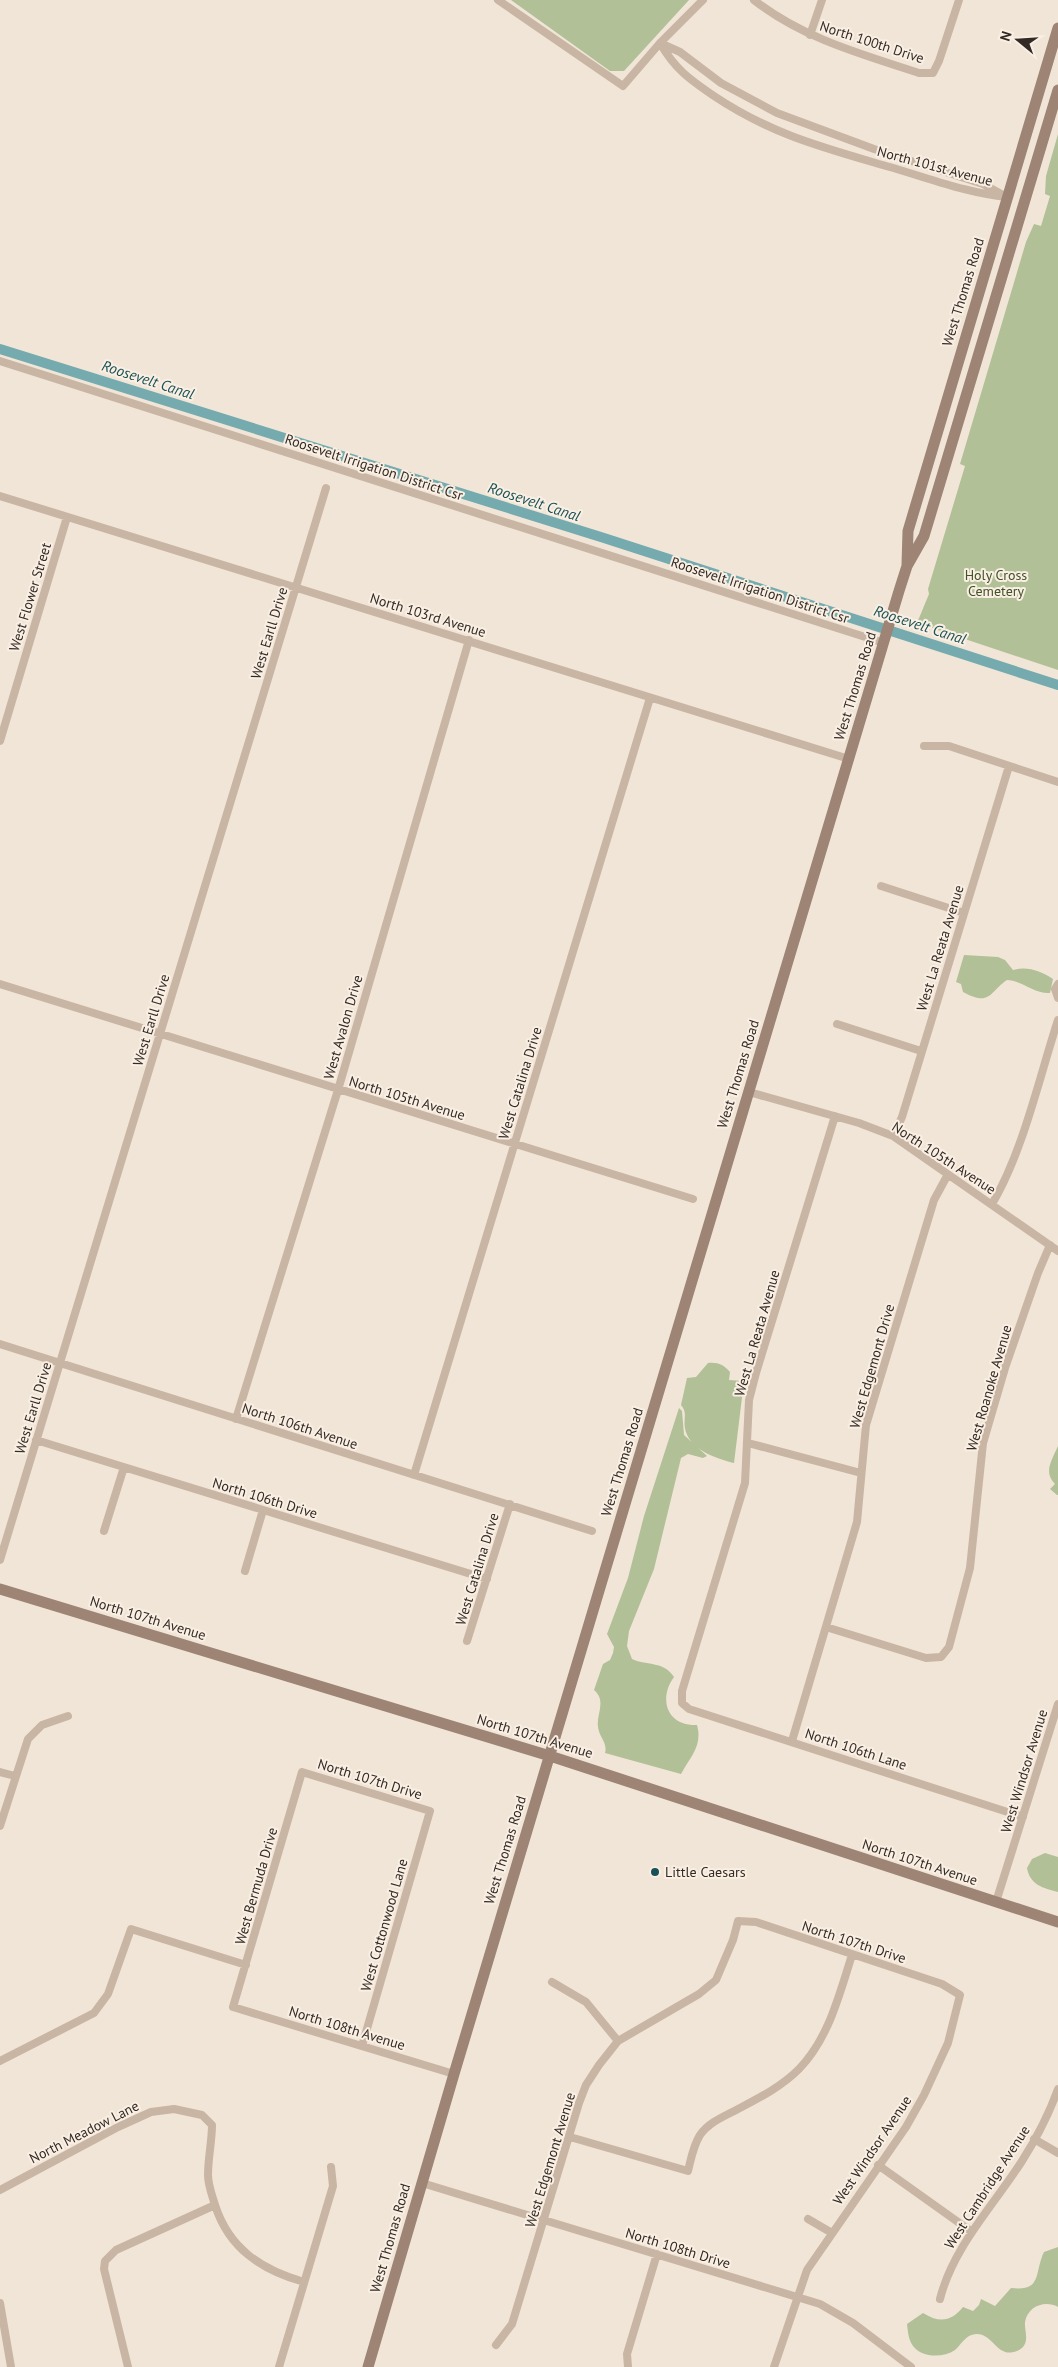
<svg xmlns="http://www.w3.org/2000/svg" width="1058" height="2367" font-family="'PT Sans',sans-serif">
<rect width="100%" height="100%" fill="#f1e5d7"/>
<path fill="#b1c097" d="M511 0H689L624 71H610Z
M1058 134V670L917 623 929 594 928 589 965 466 960 464 1026 242 1034 224 1041 226 1050 196 1045 194 1046 176Z
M964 955 998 957 1005 960 1013 970C1027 966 1041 971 1053 979L1050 993C1034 994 1023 981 1007 980 989 992 991 1007 963 992L961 984 956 982Z
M708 1363C718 1362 724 1365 730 1372L729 1380 744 1381 734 1463C717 1459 688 1449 685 1428 683 1419 688 1413 681 1405L687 1378 696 1377Z
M679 1408 682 1411 684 1435 707 1456 703 1458 688 1454 681 1458 654 1569 629 1631 627 1646 632 1659C648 1666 664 1661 674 1677 658 1699 667 1726 697 1725 703 1746 690 1757 681 1774L605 1753C608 1743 599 1737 598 1727 596 1714 607 1701 594 1690L603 1664 610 1660 613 1653 614 1647 607 1634 628 1578 644 1516Z
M1058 1446V1495H1057L1050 1489 1055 1484C1043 1472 1052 1460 1058 1446Z
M1045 1853 1058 1857V1892C1043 1888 1030 1885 1027 1868L1032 1859Z
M1058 2247V2307C1045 2300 1028 2306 1025 2322 1024 2331 1031 2343 1019 2350 997 2361 994 2333 976 2334 965 2335 962 2344 955 2350 943 2358 922 2358 913 2346 908 2339 908 2331 907 2324L923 2313C939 2323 951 2322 963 2307L973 2311 979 2305 981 2299 995 2306 1011 2288C1043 2292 1034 2272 1044 2252Z"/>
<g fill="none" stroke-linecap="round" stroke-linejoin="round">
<path stroke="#75abaf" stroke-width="10" d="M0 349 604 538 1058 685"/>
<path stroke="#c9b5a3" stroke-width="8" d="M498 0 623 86 660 43 703 0
M754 0C802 38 861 54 919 73H933L939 61 959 0
M810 35 822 0
M660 43C675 69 689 79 714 96 771 134 821 147 886 166 926 177 965 193 1007 197
M660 43 680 52 721 83 777 113 874 149 983 184 1003 195
M0 361 884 643
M0 496 849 759
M0 741 67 517
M924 746H949L1058 782
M881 886 964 913
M0 984 693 1199
M1058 984 1055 989 1058 998
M837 1024 921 1051
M749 1092 859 1123 893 1136 1058 1251
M835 1116 756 1373 749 1400 745 1483 682 1691V1703L689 1709 1023 1817
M893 1136 902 1117 1009 766
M992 1204C1023 1152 1039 1078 1058 1020
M0 1344 592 1531
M236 1419 338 1090 469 640
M36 1440 487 1579
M748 1443 861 1473
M414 1475 650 698
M104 1531 124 1467
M0 1560 326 488
M245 1571 263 1510
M826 1627 926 1658 941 1657 949 1647 970 1568 983 1443 1005 1368 1038 1273 1050 1245
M467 1641 510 1504
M792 1741 857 1522 866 1425 934 1200 947 1176
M0 1772 15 1776
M0 1826 28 1739 42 1725 68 1716
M996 1902 1058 1704
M552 1982 586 2002 618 2041
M362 2046 430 1811 302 1772 233 2007 454 2074
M0 2061 94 2013 108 1994 131 1929 246 1965
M570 2137 688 2171C691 2159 693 2146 700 2135 709 2122 725 2116 738 2109 759 2098 781 2087 799 2069 829 2038 839 1995 852 1955
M1034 2139 1058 2153
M878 2165 972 2232
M422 2183 820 2304 853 2323 911 2367
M0 2190 118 2127 151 2112 174 2109 202 2115 212 2125C212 2141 208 2158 208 2175 208 2185 212 2195 215 2205 229 2249 262 2270 304 2282
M808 2219 832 2233
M940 2299C953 2247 994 2205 1022 2161 1036 2139 1049 2114 1058 2089
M0 2303 11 2367
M496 2345 512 2324 579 2103 586 2085 599 2065 618 2041 699 1994 716 1980 733 1940 738 1921 756 1922 942 1984 960 1995 948 2043 924 2095 906 2127 807 2270 774 2367
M128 2367 104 2269 105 2261 116 2250 215 2205
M279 2367 333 2186 331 2167
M628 2367 627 2354 657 2254"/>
<path stroke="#9d8474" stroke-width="11" d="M907 565 908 531 1058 28
M0 1589 550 1756 1058 1922
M368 2367 454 2074 899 591 907 566 924 536 1058 90"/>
</g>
<circle fill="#1a5156" stroke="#f9efe3" stroke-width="2" cx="655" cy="1872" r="5"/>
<g text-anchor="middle" stroke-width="4" stroke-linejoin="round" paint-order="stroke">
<g font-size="14" fill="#342a25" stroke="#f9efe3">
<text transform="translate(872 42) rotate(18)" y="5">North 100th Drive</text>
<text transform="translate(935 166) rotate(15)" y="5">North 101st Avenue</text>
<text transform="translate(963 292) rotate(-73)" y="5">West Thomas Road</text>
<text transform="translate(374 467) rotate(18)" y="5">Roosevelt Irrigation District Csr</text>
<text transform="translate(760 590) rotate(18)" y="5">Roosevelt Irrigation District Csr</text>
<text transform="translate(30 597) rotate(-73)" y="5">West Flower Street</text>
<text transform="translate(428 615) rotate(17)" y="5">North 103rd Avenue</text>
<text transform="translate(269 633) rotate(-73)" y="5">West Earll Drive</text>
<text transform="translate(855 686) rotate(-73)" y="5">West Thomas Road</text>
<text transform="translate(940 948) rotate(-73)" y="5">West La Reata Avenue</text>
<text transform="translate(151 1020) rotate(-73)" y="5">West Earll Drive</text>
<text transform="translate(343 1027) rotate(-74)" y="5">West Avalon Drive</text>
<text transform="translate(738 1074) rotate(-73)" y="5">West Thomas Road</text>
<text transform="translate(520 1083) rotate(-73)" y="5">West Catalina Drive</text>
<text transform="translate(407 1098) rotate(17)" y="5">North 105th Avenue</text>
<text transform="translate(944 1158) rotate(33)" y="5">North 105th Avenue</text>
<text transform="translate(757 1333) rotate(-74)" y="5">West La Reata Avenue</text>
<text transform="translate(872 1366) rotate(-74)" y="5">West Edgemont Drive</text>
<text transform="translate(989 1388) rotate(-74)" y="5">West Roanoke Avenue</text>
<text transform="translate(33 1408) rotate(-73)" y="5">West Earll Drive</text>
<text transform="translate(300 1426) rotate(18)" y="5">North 106th Avenue</text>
<text transform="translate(622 1462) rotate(-73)" y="5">West Thomas Road</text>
<text transform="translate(265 1498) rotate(17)" y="5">North 106th Drive</text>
<text transform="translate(477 1569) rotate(-73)" y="5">West Catalina Drive</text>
<text transform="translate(148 1618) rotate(17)" y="5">North 107th Avenue</text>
<text transform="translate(535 1736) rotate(17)" y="5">North 107th Avenue</text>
<text transform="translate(856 1749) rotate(18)" y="5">North 106th Lane</text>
<text transform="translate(1024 1771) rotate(-73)" y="5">West Windsor Avenue</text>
<text transform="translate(370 1779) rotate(17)" y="5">North 107th Drive</text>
<text transform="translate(505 1850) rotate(-73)" y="5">West Thomas Road</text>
<text transform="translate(920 1862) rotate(18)" y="5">North 107th Avenue</text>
<text transform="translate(256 1886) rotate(-74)" y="5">West Bermuda Drive</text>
<text transform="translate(384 1925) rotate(-74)" y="5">West Cottonwood Lane</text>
<text transform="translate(854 1942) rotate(18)" y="5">North 107th Drive</text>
<text transform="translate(347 2028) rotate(17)" y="5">North 108th Avenue</text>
<text transform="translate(84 2132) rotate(-27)" y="5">North Meadow Lane</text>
<text transform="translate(872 2150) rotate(-56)" y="5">West Windsor Avenue</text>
<text transform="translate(550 2160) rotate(-73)" y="5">West Edgemont Avenue</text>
<text transform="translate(987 2187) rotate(-57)" y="5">West Cambridge Avenue</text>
<text transform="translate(390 2238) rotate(-74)" y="5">West Thomas Road</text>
<text transform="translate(678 2248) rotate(17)" y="5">North 108th Drive</text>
</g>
<g font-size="14" fill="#425328" stroke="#f9efe3">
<text x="996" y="580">Holy Cross<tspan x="996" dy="16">Cemetery</tspan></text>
</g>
<g font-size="14" fill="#342a25" stroke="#f9efe3" text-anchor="start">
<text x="665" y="1877">Little Caesars</text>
</g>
<g font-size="15" font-style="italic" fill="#1a5156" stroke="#f9efe3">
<text transform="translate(148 380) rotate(18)" y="5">Roosevelt Canal</text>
<text transform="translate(534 502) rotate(18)" y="5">Roosevelt Canal</text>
<text transform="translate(920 625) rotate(18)" y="5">Roosevelt Canal</text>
</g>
</g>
<g transform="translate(1018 40) rotate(288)" stroke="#f9efe3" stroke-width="4" paint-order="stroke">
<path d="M0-4L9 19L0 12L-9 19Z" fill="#342a25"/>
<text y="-8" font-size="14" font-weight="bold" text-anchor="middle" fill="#342a25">N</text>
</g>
</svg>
